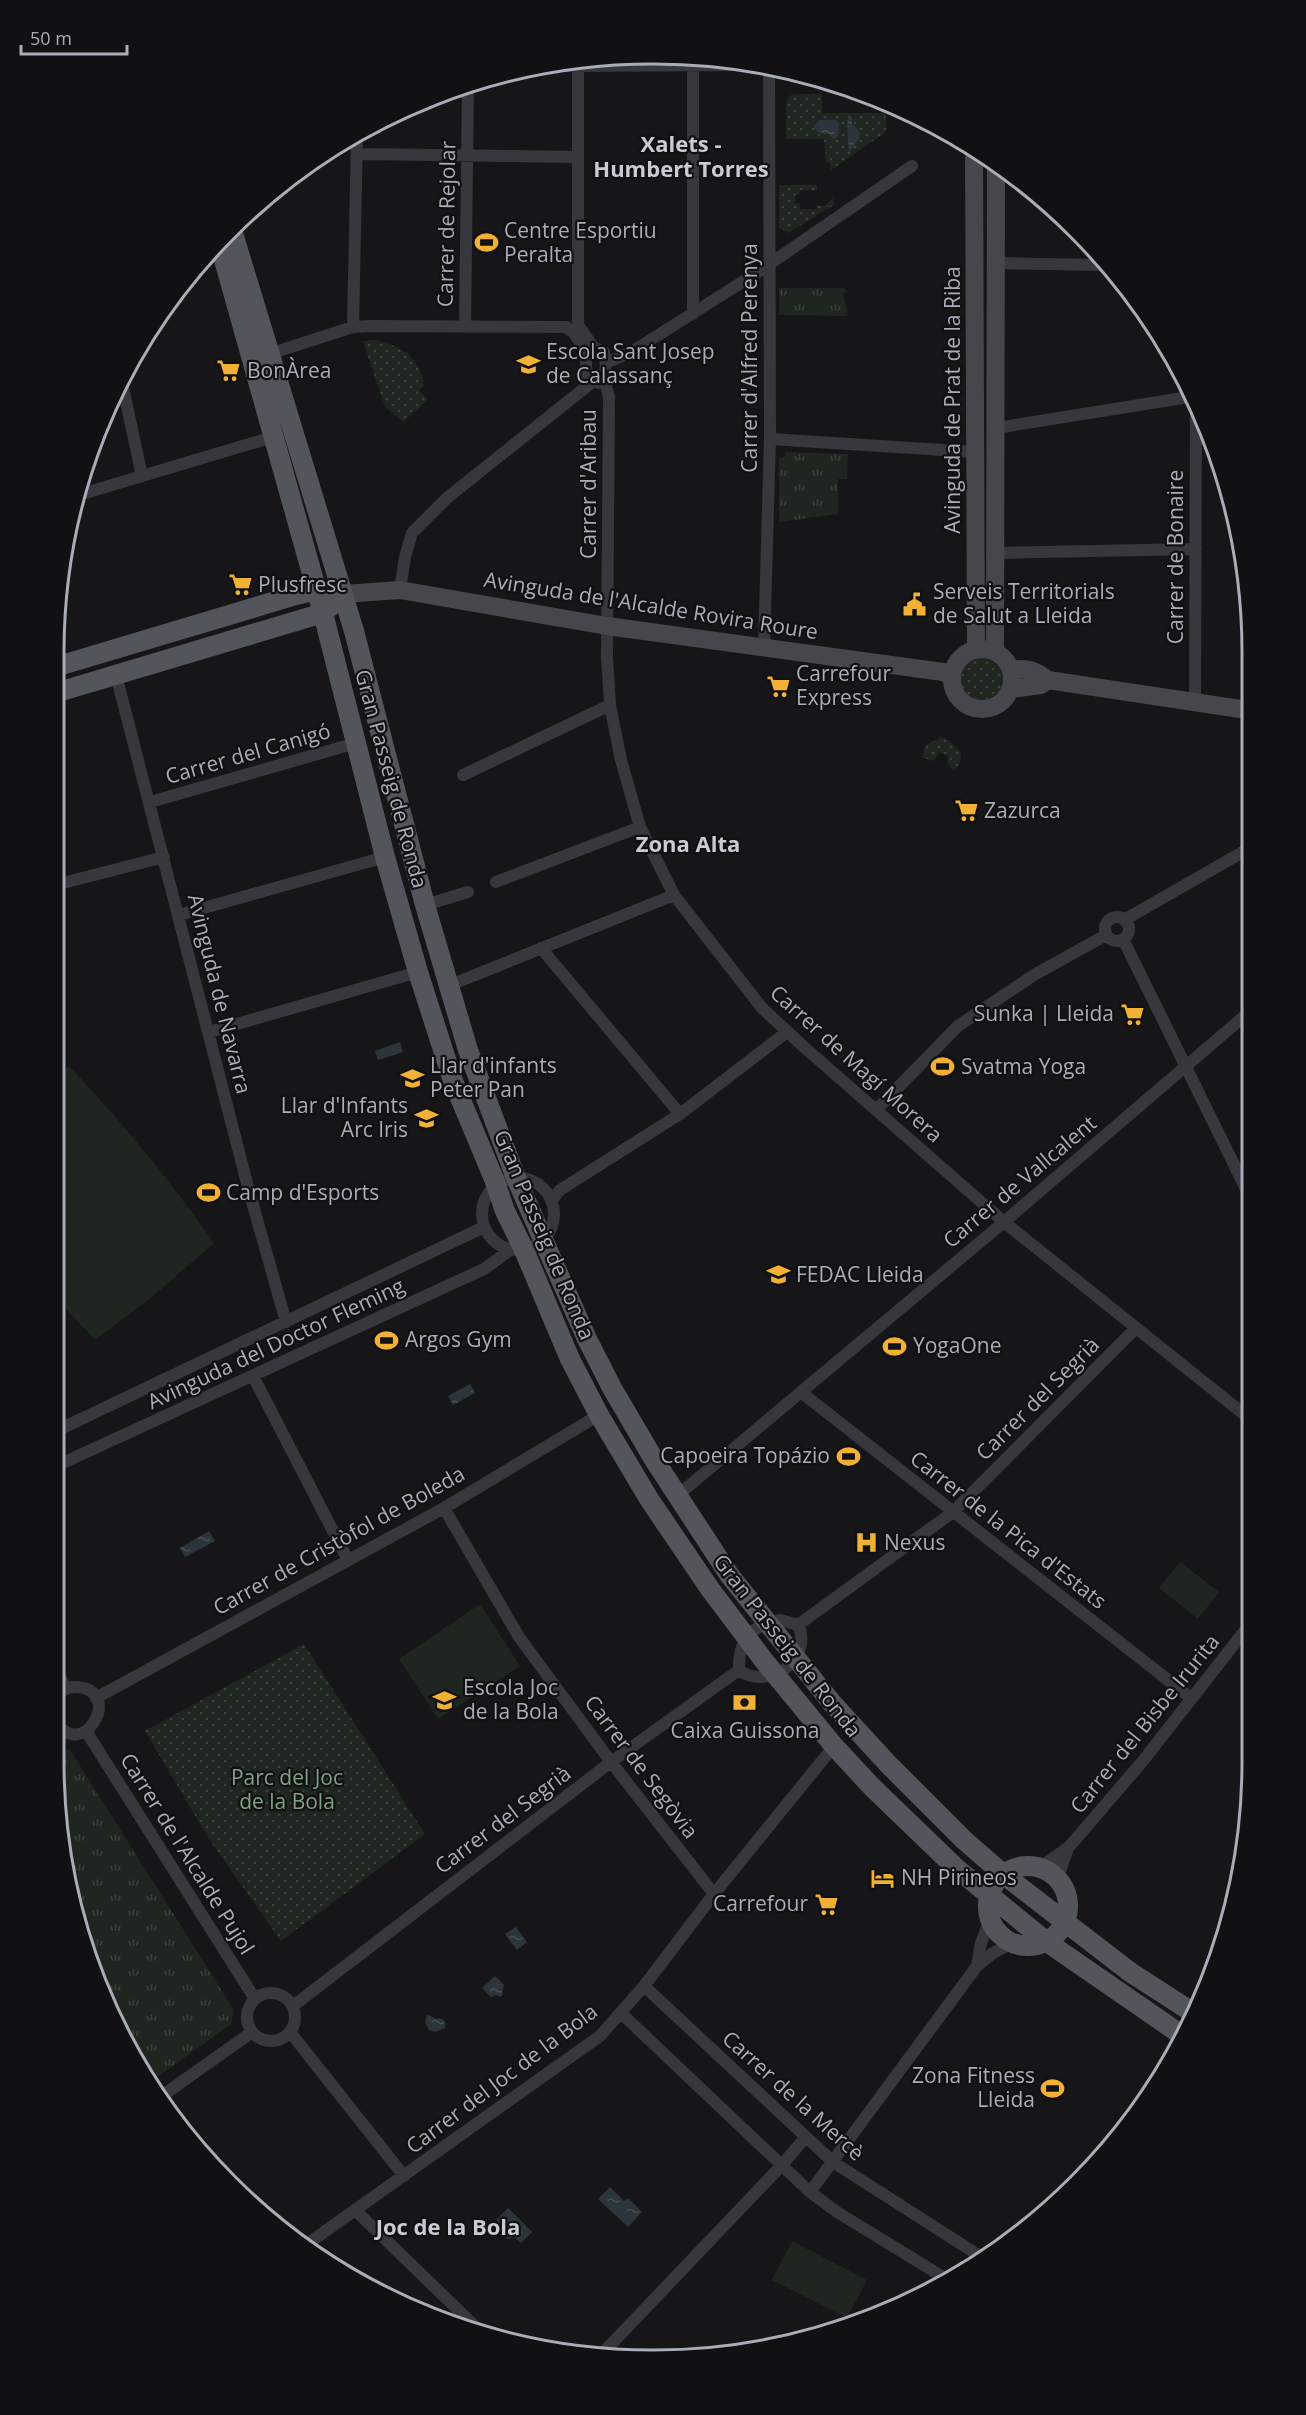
<svg xmlns="http://www.w3.org/2000/svg" width="1306" height="2415" font-family="'Open Sans',sans-serif">
<defs>
<pattern id="grass-tufts" width="24" height="20" patternUnits="userSpaceOnUse" patternTransform="scale(1.5)"><rect width="24" height="20" fill="#1e261f"/><path d="M3 7l-1-3M5 7V3M7 7l1-3M15 17l-1-3M17 17v-4M19 17l1-3" fill="none" stroke="#3c433d"/></pattern>
<pattern id="park-dots" width="8" height="8" patternUnits="userSpaceOnUse" patternTransform="scale(1.5)"><rect width="8" height="8" fill="#1e261f"/><path d="M2 2h.1M6 6h.1" fill="none" stroke="#3c433d" stroke-width="1.8" stroke-linecap="round"/></pattern>
<pattern id="water-ripples" width="26" height="14" patternUnits="userSpaceOnUse" patternTransform="scale(1.5)"><rect width="26" height="14" fill="#2c353c"/><path d="M2 4q2-2 4 0t4 0M15 11q2-2 4 0t4 0" fill="none" stroke="#485056"/></pattern>
</defs>
<rect width="100%" height="100%" fill="#161618"/>
<path fill="url(#grass-tufts)" d="M779 288H844L847 292 843 293 848 316 779 315Z
M786 452 848 454 847 479H838V514L779 522V458L784 457Z
M54 1747 70 1750 234 2010 231 2024 149 2083 134 2061 86 1955 65 1879Z"/>
<path fill="url(#park-dots)" d="M792 94H822V113H886V132L831 170 830 163 826 162 824 139H786V101Z
M779 185H817V190H800L799 195H795V203H800V209H817V206H824L833 198 834 205 788 233 779 228Z
M372 340C398 343 421 357 424 385L419 390 428 400 403 422 385 407 363 341Z
M961 679a21 21 0 1 1 42 0a21 21 0 1 1-42 0Z
M941 737 949 740 961 752 960 763 954 771 947 763 948 757 940 752 933 761 922 757 925 746Z
M304 1644 425 1834 281 1941 209 1839 145 1731Z"/>
<path fill="#1e261f" d="M69 1066C122 1122 170 1180 214 1243L152 1297 95 1340 55 1297V1077Z
M1180 1562 1219 1592 1198 1619 1159 1588Z
M480 1604 520 1666 438 1719 399 1659Z
M792 2241 867 2280 847 2318 772 2280Z"/>
<path fill="url(#water-ripples)" d="M848 117H852V123L860 132 859 140 849 152 847 126Z
M820 120H836L839 123 838 137 833 139 829 134C822 134 817 134 814 126Z
M400 1042 403 1052 378 1060 375 1051Z
M470 1384 475 1393 453 1405 448 1396Z
M209 1531 215 1541 185 1557 180 1548Z
M516 1927 527 1942 517 1950 505 1934Z
M495 1976 504 1985 502 1990 503 1994 500 1997 496 1995 491 1997 482 1988Z
M427 2014 434 2018 443 2019 446 2024 445 2028 435 2032 429 2030 425 2022Z
M610 2187 624 2201 628 2198 642 2212 628 2227 598 2199Z
M508 2208 532 2232 521 2243 514 2237 509 2239 504 2237 502 2232 504 2227 496 2220Z"/>
<g fill="none" stroke-linecap="round" stroke-linejoin="round">
<path stroke="#37383d" stroke-width="12" d="M693 58V314
M578 61V325L594 348
M550 66 755 65
M357 154 578 157
M995 263 1102 265
M353 327 357 135
M465 327 468 86
M595 348 604 352 606 365 604 379 598 383 589 381 585 376 587 352Z
M269 354 353 327 371 326 566 327 573 332 587 352
M606 363 633 351 755 274 912 166
M604 379 609 397 607 656 610 705 621 760 640 827 674 895 762 1008 804 1047 1004 1222 1250 1419
M122 383 142 476
M996 428 1189 397
M770 439 975 452
M75 496 273 437
M996 553 1196 549
M400 590 405 557 412 533 447 498 591 383
M764 647 770 439 769 68
M116 675 249 1191 286 1322
M1195 702 1196 412
M463 775 610 705
M150 802 356 743
M55 869 59 884 164 857
M496 882 640 827
M425 905 468 892
M179 915 385 857
M1105 929a12 12 0 1 1 24 0a12 12 0 1 1-24 0Z
M1124 920 1248 849
M1123 939 1249 1195
M541 948 680 1114
M448 986 674 895
M209 1032 418 972
M876 1110 958 1026 1034 975 1106 935
M482 1214a36 36 0 1 1 72 0a36 36 0 1 1-72 0Z
M551 1201 560 1190 680 1114 787 1032
M253 1376 348 1560
M802 1393 1191 1698
M54 1432 484 1227
M54 1467 484 1269 510 1250
M678 1495 1004 1222 1248 1013
M444 1508 519 1637 611 1762 714 1894
M781 1620 798 1625C814 1659 768 1692 739 1670 738 1640 752 1624 781 1620Z
M798 1625 953 1512 1135 1329
M54 1664 66 1689
M96 1698 444 1508 599 1415
M54 1719C81 1766 126 1691 77 1687 67 1686 59 1692 54 1700
M86 1731 255 1999
M1041 1867 1069 1847 1142 1762 1250 1624
M1058 1877 1068 1848
M977 1966 981 1943 990 1920
M644 1986 833 2162 986 2260
M247 2017a24 24 0 1 1 48 0a24 24 0 1 1-48 0Z
M293 2006 611 1762 739 1670
M621 2013 810 2192 837 2212 948 2280
M290 2032 404 2176
M159 2098 252 2032
M810 2192 977 1966 993 1953 1013 1943
M355 2210 485 2336
M303 2247 600 2036 644 1986 714 1894 834 1746
M599 2357 781 2166 805 2138"/>
<path stroke="#45474d" stroke-width="18" d="M974 150 976 649
M343 594 400 590 607 626 943 672 952 676
M952 679a30 30 0 1 1 60 0a30 30 0 1 1-60 0Z
M995 652 996 166
M1011 670C1027 667 1035 670 1048 680L1247 710
M1011 689 1041 685 1048 680"/>
<path stroke="#53555c" stroke-width="20" d="M232 230 354 631 425 905 468 1050 516 1178 587 1339 612 1388 653 1458 730 1576 832 1703 888 1764 964 1840 1003 1874 1130 1972 1192 2012
M219 242 323 613 385 857 418 972 453 1081 494 1179 505 1211 524 1250 570 1359 599 1415 649 1499 710 1589 765 1662 834 1746 872 1787 956 1868 1047 1942 1183 2036
M55 667 296 595 317 590 329 592
M55 693 323 613 333 604
M988 1906a40 40 0 1 1 80 0a40 40 0 1 1-80 0Z"/>
</g>
<defs>
<symbol id="stadium-bare" viewBox="-9 -9 18 18"><path d="M0-5a6.5 5 0 1 0 0 10a6.5 5 0 1 0 0-10ZM-3.5-1.8h7v3.6h-7Z" fill="#f2b134" stroke="#111113" stroke-width="2.5" paint-order="stroke"/></symbol>
<symbol id="school-bare" viewBox="-9 -9 18 18"><path d="M0-5L7-2L0 1L-7-2ZM-4 1L0 2.5L4 1V4Q0 6-4 4Z" fill="#f2b134" stroke="#111113" stroke-width="2.5" paint-order="stroke"/></symbol>
<symbol id="supermarket-bare" viewBox="-9 -9 18 18"><path d="M-6-5.5h2.5l.6 2H6L4.5 2H-2.5L-4.4-4H-6ZM-1.5 3.2a1.3 1.3 0 1 0 .1 0ZM3 3.2a1.3 1.3 0 1 0 .1 0Z" fill="#f2b134" stroke="#111113" stroke-width="2.5" paint-order="stroke"/></symbol>
<symbol id="civic-bare" viewBox="-9 -9 18 18"><path d="M-.6-6.5H3V-4.5H.6V-3L4-1V1h2V6H-6V1h2V-1L-.6-3ZM-1.2 2.5V6h2.4V2.5Z" fill="#f2b134" stroke="#111113" stroke-width="2.5" paint-order="stroke"/></symbol>
<symbol id="hospital-bare" viewBox="-9 -9 18 18"><path d="M-5-5h3v3.5h4V-5h3V5h-3V1.5h-4V5h-3Z" fill="#f2b134" stroke="#111113" stroke-width="2.5" paint-order="stroke"/></symbol>
<symbol id="bank-bare" viewBox="-9 -9 18 18"><path d="M-6-4H6V4H-6ZM0-2.3a2.3 2.3 0 1 0 0 4.6a2.3 2.3 0 1 0 0-4.6Z" fill="#f2b134" stroke="#111113" stroke-width="2.5" paint-order="stroke"/></symbol>
<symbol id="hotel-bare" viewBox="-9 -9 18 18"><path d="M-6-4.5h1.5V1H6V5H4.5V3h-9V5H-6ZM-4 0a1.8 1.8 0 1 1 3.6 0ZM.5 0V-2.5h3Q6-2.5 6 0Z" fill="#f2b134" stroke="#111113" stroke-width="2.5" paint-order="stroke"/></symbol>
</defs>
<g fill-rule="evenodd">
<use href="#stadium-bare" x="470" y="226" width="33" height="33"/>
<use href="#school-bare" x="512" y="348" width="33" height="33"/>
<use href="#supermarket-bare" x="212" y="354" width="33" height="33"/>
<use href="#supermarket-bare" x="224" y="568" width="33" height="33"/>
<use href="#civic-bare" x="898" y="588" width="33" height="33"/>
<use href="#supermarket-bare" x="762" y="670" width="33" height="33"/>
<use href="#supermarket-bare" x="950" y="794" width="33" height="33"/>
<use href="#supermarket-bare" x="1116" y="998" width="33" height="33"/>
<use href="#stadium-bare" x="926" y="1050" width="33" height="33"/>
<use href="#school-bare" x="396" y="1062" width="33" height="33"/>
<use href="#school-bare" x="410" y="1102" width="33" height="33"/>
<use href="#stadium-bare" x="192" y="1176" width="33" height="33"/>
<use href="#school-bare" x="762" y="1258" width="33" height="33"/>
<use href="#stadium-bare" x="370" y="1324" width="33" height="33"/>
<use href="#stadium-bare" x="878" y="1330" width="33" height="33"/>
<use href="#stadium-bare" x="832" y="1440" width="33" height="33"/>
<use href="#hospital-bare" x="850" y="1526" width="33" height="33"/>
<use href="#school-bare" x="428" y="1684" width="33" height="33"/>
<use href="#bank-bare" x="728" y="1686" width="33" height="33"/>
<use href="#hotel-bare" x="866" y="1862" width="33" height="33"/>
<use href="#supermarket-bare" x="810" y="1888" width="33" height="33"/>
<use href="#stadium-bare" x="1036" y="2072" width="33" height="33"/>
</g>
<g text-anchor="middle" stroke-width="4.5" stroke-linejoin="round" paint-order="stroke">
<g font-size="21" fill="#a8adb8" stroke="#111113">
<text transform="translate(447 224) rotate(-89)" y="7">Carrer de Rejolar</text>
<text transform="translate(750 358) rotate(-90)" y="7">Carrer d'Alfred Perenya</text>
<text transform="translate(953 400) rotate(-90)" y="7">Avinguda de Prat de la Riba</text>
<text transform="translate(589 484) rotate(-90)" y="7">Carrer d'Aribau</text>
<text transform="translate(1176 557) rotate(-90)" y="7">Carrer de Bonaire</text>
<text transform="translate(651 606) rotate(9)" y="7">Avinguda de l'Alcalde Rovira Roure</text>
<text transform="translate(248 754) rotate(-16)" y="7">Carrer del Canigó</text>
<text transform="translate(391 779) rotate(75)" y="7">Gran Passeig de Ronda</text>
<text transform="translate(219 994) rotate(76)" y="7">Avinguda de Navarra</text>
<text transform="translate(856 1064) rotate(42)" y="7">Carrer de Magí Morera</text>
<text transform="translate(1020 1182) rotate(-40)" y="7">Carrer de Vallcalent</text>
<text transform="translate(544 1235) rotate(67)" y="7">Gran Passeig de Ronda</text>
<text transform="translate(276 1344) rotate(-25)" y="7">Avinguda del Doctor Fleming</text>
<text transform="translate(1038 1399) rotate(-45)" y="7">Carrer del Segrià</text>
<text transform="translate(1008 1530) rotate(38)" y="7">Carrer de la Pica d'Estats</text>
<text transform="translate(339 1541) rotate(-29)" y="7">Carrer de Cristòfol de Boleda</text>
<text transform="translate(787 1646) rotate(52)" y="7">Gran Passeig de Ronda</text>
<text transform="translate(1145 1724) rotate(-51)" y="7">Carrer del Bisbe Irurita</text>
<text transform="translate(641 1767) rotate(53)" y="7">Carrer de Segòvia</text>
<text transform="translate(503 1820) rotate(-37)" y="7">Carrer del Segrià</text>
<text transform="translate(187 1854) rotate(58)" y="7">Carrer de l'Alcalde Pujol</text>
<text transform="translate(502 2079) rotate(-37)" y="7">Carrer del Joc de la Bola</text>
<text transform="translate(793 2096) rotate(42)" y="7">Carrer de la Mercè</text>
</g>
<g font-size="21" fill="#a8adb8" stroke="#111113" text-anchor="start">
<text x="504" y="238">Centre Esportiu<tspan x="504" dy="24">Peralta</tspan></text>
<text x="546" y="359">Escola Sant Josep<tspan x="546" dy="24">de Calassanç</tspan></text>
<text x="247" y="378">BonÀrea</text>
<text x="258" y="592">Plusfresc</text>
<text x="933" y="599">Serveis Territorials<tspan x="933" dy="24">de Salut a Lleida</tspan></text>
<text x="796" y="681">Carrefour<tspan x="796" dy="24">Express</tspan></text>
<text x="984" y="818">Zazurca</text>
<text x="1114" y="1021" text-anchor="end">Sunka | Lleida</text>
<text x="430" y="1073">Llar d'infants<tspan x="430" dy="24">Peter Pan</tspan></text>
<text x="961" y="1074">Svatma Yoga</text>
<text x="408" y="1113" text-anchor="end">Llar d'Infants<tspan x="408" dy="24">Arc Iris</tspan></text>
<text x="226" y="1200">Camp d'Esports</text>
<text x="796" y="1282">FEDAC Lleida</text>
<text x="405" y="1347">Argos Gym</text>
<text x="913" y="1353">YogaOne</text>
<text x="830" y="1463" text-anchor="end">Capoeira Topázio</text>
<text x="884" y="1550">Nexus</text>
<text x="463" y="1695">Escola Joc<tspan x="463" dy="24">de la Bola</tspan></text>
<text x="745" y="1738" text-anchor="middle">Caixa Guissona</text>
<text x="901" y="1885">NH Pirineos</text>
<text x="808" y="1911" text-anchor="end">Carrefour</text>
<text x="1035" y="2083" text-anchor="end">Zona Fitness<tspan x="1035" dy="24">Lleida</tspan></text>
</g>
<g font-size="21" fill="#7fa381" stroke="#111113">
<text x="287" y="1785">Parc del Joc<tspan x="287" dy="24">de la Bola</tspan></text>
</g>
<g font-size="22" font-weight="bold" fill="#c9ccd4" stroke="#111113">
<text x="681" y="152">Xalets -<tspan x="681" dy="25">Humbert Torres</tspan></text>
<text x="688" y="852">Zona Alta</text>
<text x="448" y="2235">Joc de la Bola</text>
</g>
</g>
<path d="M0 0H1306V2415H0ZM652 64H654A588 588 0 0 1 1242 652V1762A588 588 0 0 1 654 2350H652A588 588 0 0 1 64 1762V652A588 588 0 0 1 652 64Z" fill="#111113" fill-rule="evenodd"/>
<path fill="none" stroke="#a8adb8" stroke-width="3" d="M652 64H654A588 588 0 0 1 1242 652V1762A588 588 0 0 1 654 2350H652A588 588 0 0 1 64 1762V652A588 588 0 0 1 652 64Z"/>
<path d="M21 45v9h106v-9" fill="none" stroke="#a8adb8" stroke-width="3"/>
<text x="30" y="45" font-size="18" fill="#a8adb8" stroke="#111113" stroke-width="4.5" paint-order="stroke">50 m</text>
</svg>
